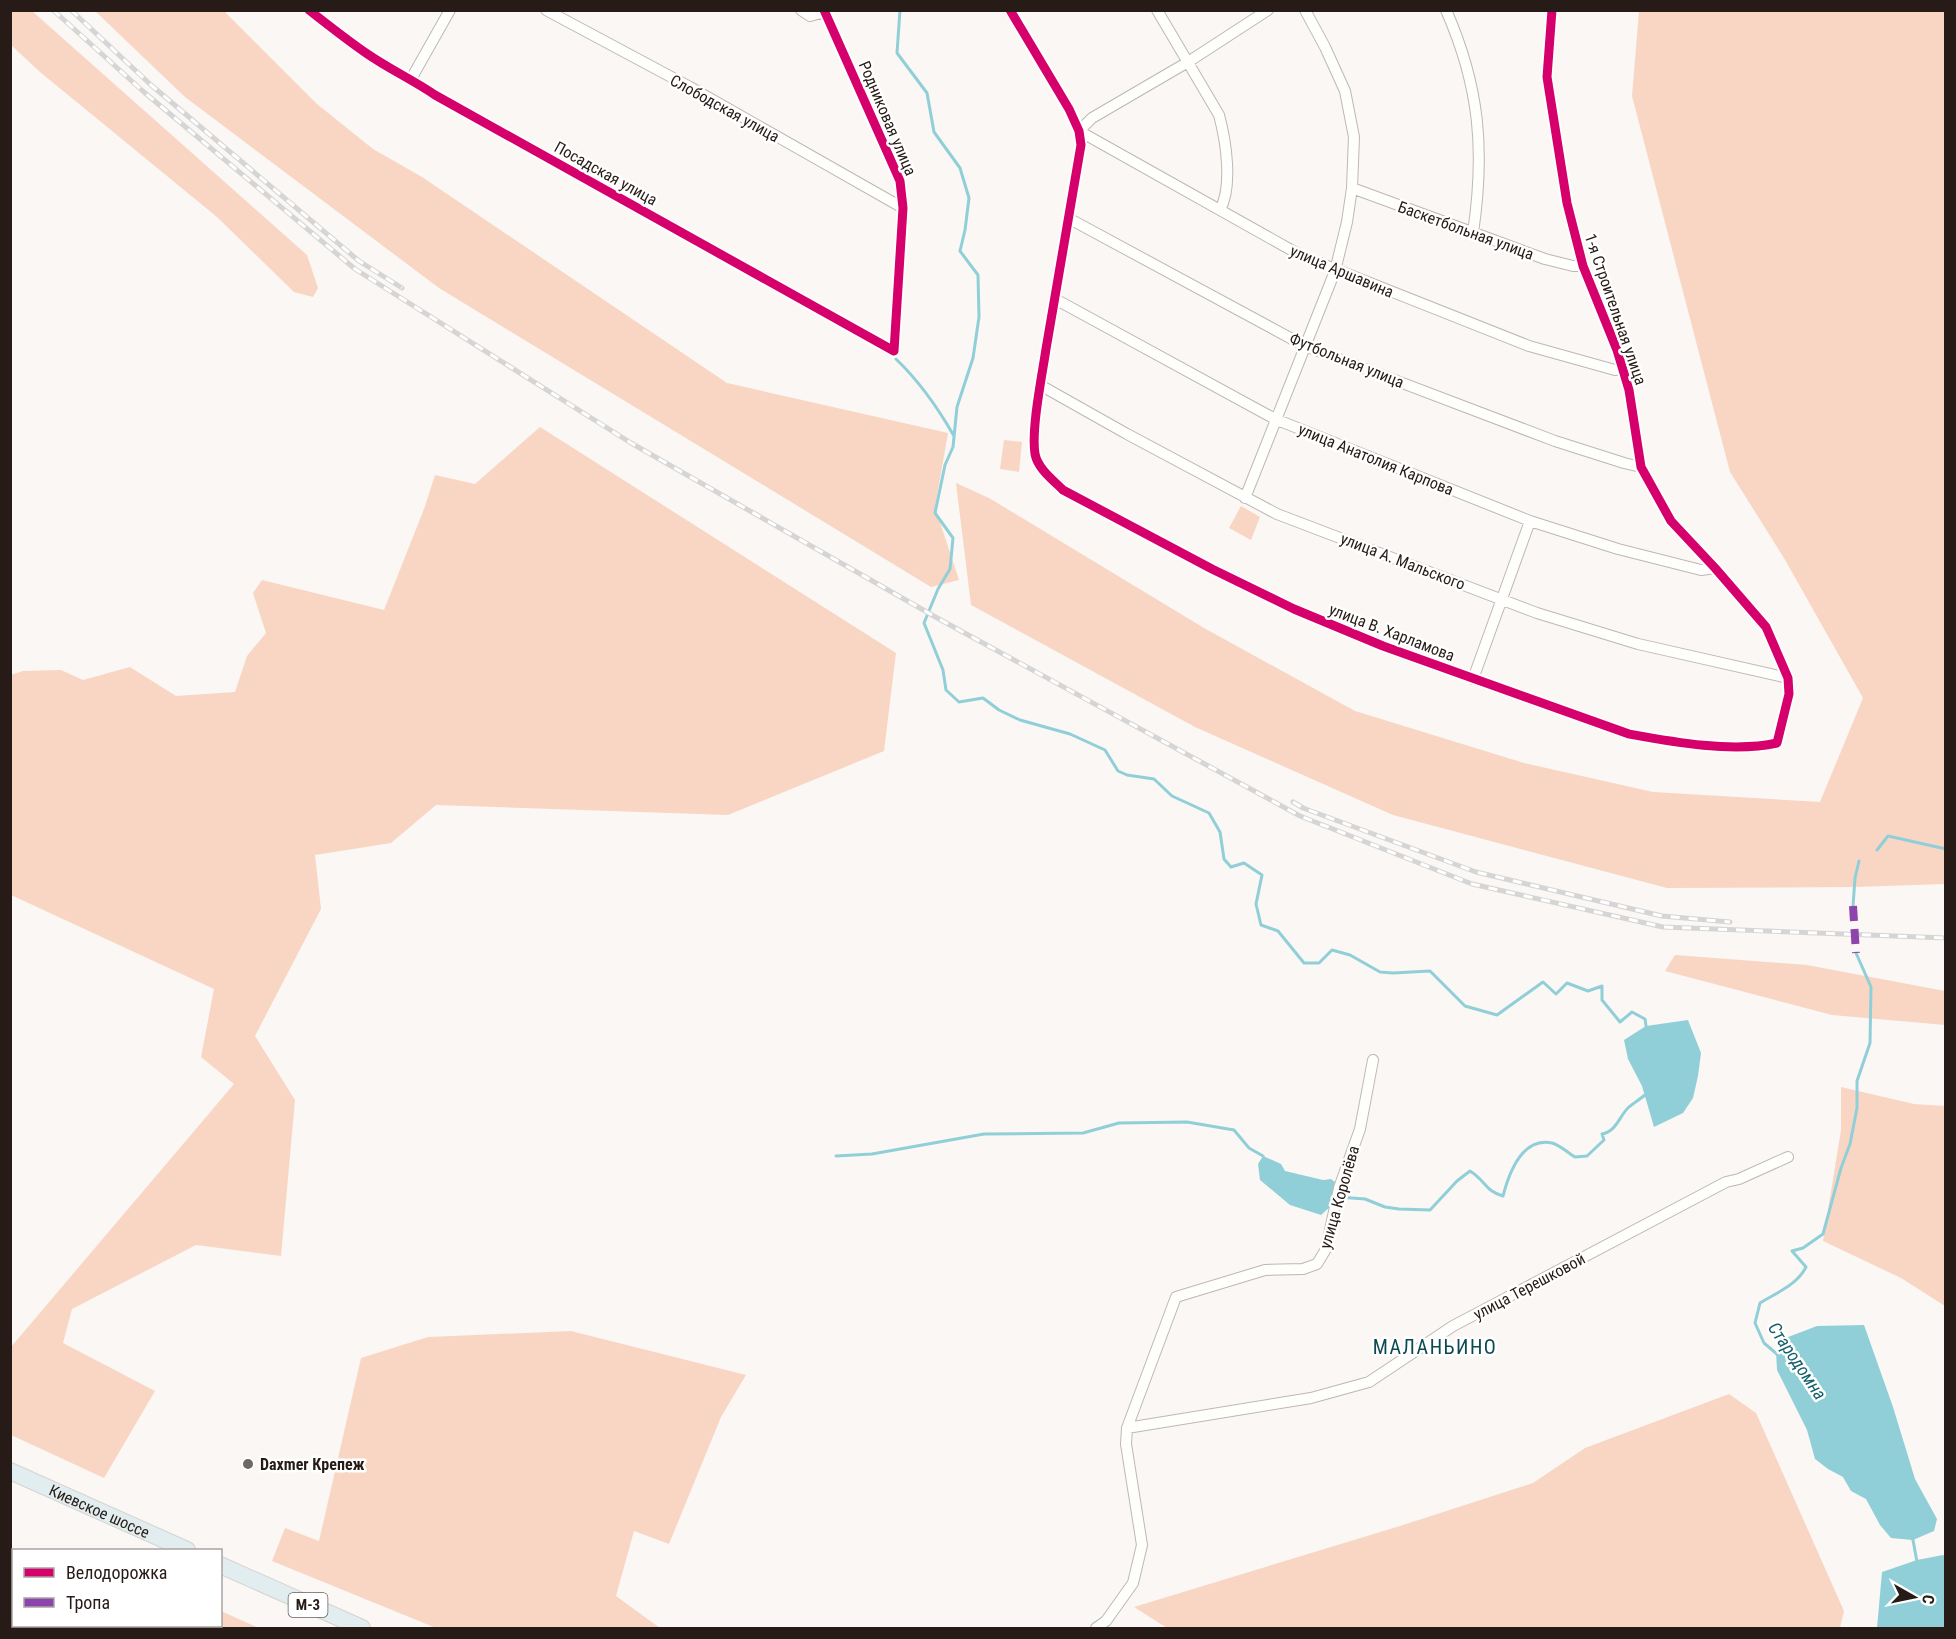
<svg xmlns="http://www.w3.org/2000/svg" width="1956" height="1639" font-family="'Roboto Condensed',sans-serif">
<rect width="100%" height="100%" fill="#faf7f4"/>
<path fill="#f9d6c4" d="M10 11H32L307 255 318 288 313 297 294 292 217 217 40 72 11 45Z
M95 11H224L317 104 373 149 422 177 727 383 948 433 935 507 959 580 931 587 439 288 185 97Z
M1639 11H1945V884L1855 887 1667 888 1393 815 1195 727 971 605 956 483 989 498 1204 628 1355 711 1524 763 1653 792 1820 802 1863 698 1784 558 1730 472 1632 96Z
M540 427 896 653 884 751 728 815 436 805 391 843 315 855 321 909 255 1036 295 1100 281 1256 196 1245 72 1309 63 1343 155 1391 104 1478 11 1435V1347L234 1084 201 1057 214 989 11 895V675L23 671 61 670 83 680 130 667 176 696 235 692 247 656 266 633 253 593 262 580 384 610 424 509 435 475 475 484Z
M1004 440 1022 442 1019 472 1000 469Z
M1241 506 1260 517 1251 540 1229 528Z
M1675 955 1807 965 1945 991V1025L1832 1015 1665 971Z
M1841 1087 1914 1104 1945 1106V1306L1901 1278 1823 1241 1841 1130Z
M571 1331 746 1375 721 1417 669 1544 634 1531 616 1596 660 1628H436L272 1561 285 1528 319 1541 361 1358 428 1337Z
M1729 1394 1756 1413 1844 1611 1840 1628H1167L1134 1607 1400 1526 1533 1483 1585 1448Z
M221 1611 259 1628H130L129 1626H220Z"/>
<path fill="#91cfd8" d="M1688 1020 1701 1053 1698 1076 1693 1098 1683 1113 1654 1127 1642 1086 1628 1059 1624 1040 1646 1026Z
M1263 1156 1281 1164 1285 1171 1323 1180 1331 1179 1335 1182 1331 1206 1321 1215 1290 1205 1260 1180 1258 1164Z
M1864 1325 1893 1407 1915 1479 1937 1519 1934 1531 1913 1540 1891 1538 1880 1525 1866 1499 1851 1491 1843 1477 1828 1469 1815 1459 1807 1430 1777 1370 1776 1352 1783 1339 1817 1326Z
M1943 1555 1946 1557 1945 1628H1877L1882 1572 1917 1560Z"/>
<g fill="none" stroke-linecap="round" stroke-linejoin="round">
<path stroke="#91cfd8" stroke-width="3" d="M900 10 897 53 927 93 934 132 960 168 969 198 965 230 960 251 978 275 979 317 973 358 957 407 953 447 945 465 935 513 953 538 950 569 938 589 924 623 943 670 946 690 959 702 983 698 999 710 1020 720 1070 734 1105 750 1118 771 1127 775 1154 779 1172 796 1209 813 1220 832 1224 859 1231 867 1244 863 1262 875 1256 904 1261 925 1278 931 1304 963H1319L1332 950 1350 955 1380 972 1393 973 1430 971 1465 1006 1497 1015 1543 982 1556 994 1567 983 1588 991 1602 986V1000L1620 1022 1632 1012 1645 1019 1646 1026
M896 359C920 382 938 408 954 436
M1877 850 1888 836 1946 849
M1853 906 1855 878 1859 861
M836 1156 872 1154 984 1134 1083 1133 1119 1123 1187 1122 1234 1130 1249 1148 1263 1156
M1338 1197 1365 1199 1385 1207 1399 1209 1430 1210 1457 1181 1470 1171C1486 1181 1485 1191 1503 1196 1509 1173 1522 1137 1552 1143 1560 1145 1568 1153 1575 1157L1587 1156 1604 1140 1602 1134C1617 1131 1619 1116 1629 1107 1634 1103 1640 1099 1645 1095
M1778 1355 1764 1343 1755 1323 1760 1303C1776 1293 1797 1285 1806 1267L1792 1251 1803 1248 1823 1234 1841 1168 1850 1144 1857 1108V1081L1870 1043 1871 987 1856 953
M1910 1537 1913 1540 1917 1562"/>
<defs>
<path id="minor" d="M309 10C328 25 347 40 366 53 389 69 413 80 435 95L894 351 903 208 900 181 824 10
M546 10 690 87 903 208
M801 10 810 16 825 12
M1010 10 1069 109 1079 131 1081 145C1069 213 1058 281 1046 349 1042 376 1031 429 1035 454 1038 469 1053 480 1063 490L1212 569 1294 609 1383 646 1629 734C1673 742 1733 753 1777 743L1789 694 1788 678 1766 627 1715 568 1671 521 1641 467 1629 390 1617 350 1583 266 1567 203 1547 77 1552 10
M1157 10 1219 115C1226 141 1233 186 1220 210
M1446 10C1480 87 1485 151 1473 233
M411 79 450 10
M1079 131 1302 256 1529 346 1615 370 1622 369
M1079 131 1092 118 1188 62 1268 10
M1352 188 1545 259 1573 266H1583
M1068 218 1305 346 1555 441 1624 463 1641 467
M1055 299 1275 419 1530 521 1618 549 1701 570 1715 568
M1040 385 1127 434 1277 514 1537 613 1638 644 1788 678
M1245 498 1335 271 1347 222 1352 188 1354 137 1345 91 1325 47 1305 10
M1473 679 1530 521
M1127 1428 1311 1398 1369 1382 1453 1326 1726 1182 1739 1179 1788 1157
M1096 1628 1106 1621 1133 1583 1142 1545 1126 1444 1127 1428 1176 1297 1265 1270 1303 1269 1317 1264 1326 1249 1339 1188 1360 1129 1373 1060"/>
<g id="trunk">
<path id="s1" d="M10 1471 187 1550"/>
<path d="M220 1565 362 1628"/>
</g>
</defs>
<use href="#minor" stroke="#beb8b4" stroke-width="12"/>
<use href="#trunk" stroke="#d6d3d1" stroke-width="18"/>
<use href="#minor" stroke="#fefefd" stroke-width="10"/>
<use href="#trunk" stroke="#e1edef" stroke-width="16"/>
<defs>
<path id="rail" d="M53 10 145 93 355 269 631 443 939 619 1300 816 1472 884 1663 927 1946 938
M71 10 151 85 359 261 402 288
M1293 802 1303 808 1476 872 1662 916 1730 922"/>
</defs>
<use href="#rail" stroke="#d6d5d5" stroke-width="5"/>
<use href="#rail" stroke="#fff" stroke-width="3" stroke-dasharray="9" stroke-linecap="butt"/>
<path stroke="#8e44ad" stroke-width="8" stroke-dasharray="15 8" stroke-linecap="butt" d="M1853 906 1856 953"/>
<defs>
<path id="cycleway" d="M309 10C328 25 347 40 366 53 389 69 413 80 435 95L894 351 903 208 900 181 824 10
M1010 10 1069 109 1079 131 1081 145C1069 213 1058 281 1046 349 1042 376 1031 429 1035 454 1038 469 1053 480 1063 490L1212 569 1294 609 1383 646 1629 734C1673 742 1733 753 1777 743L1789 694 1788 678 1766 627 1715 568 1671 521 1641 467 1629 390 1617 350 1583 266 1567 203 1547 77 1552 10"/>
</defs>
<use href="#cycleway" stroke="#fff" stroke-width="13"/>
<use href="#cycleway" stroke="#d6006c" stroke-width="9"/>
</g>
<circle fill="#706864" stroke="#fff" stroke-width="2" cx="248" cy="1464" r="6"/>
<g text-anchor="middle" stroke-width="5" stroke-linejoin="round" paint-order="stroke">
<rect fill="#fff" stroke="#675f5c" stroke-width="1.5" x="288.5" y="1593" width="39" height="24" rx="4.5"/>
<g font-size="15" font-weight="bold" fill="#261b16">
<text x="308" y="1610">М-3</text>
</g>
<g font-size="16" fill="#261b16" stroke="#fff">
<text transform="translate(725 108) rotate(29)" y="6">Слободская улица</text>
<text transform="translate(888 118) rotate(67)" y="6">Родниковая улица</text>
<text transform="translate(606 173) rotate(29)" y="6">Посадская улица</text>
<text transform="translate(1466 230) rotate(20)" y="6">Баскетбольная улица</text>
<text transform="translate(1342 271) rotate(23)" y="6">улица Аршавина</text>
<text transform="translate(1616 309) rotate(71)" y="6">1-я Строительная улица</text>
<text transform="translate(1347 360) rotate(22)" y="6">Футбольная улица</text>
<text transform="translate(1376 459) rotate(22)" y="6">улица Анатолия Карпова</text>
<text transform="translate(1403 561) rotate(21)" y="6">улица А. Мальского</text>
<text transform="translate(1392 632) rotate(21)" y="6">улица В. Харламова</text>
<text transform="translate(1339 1197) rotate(-74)" y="6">улица Королёва</text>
<text transform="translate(1529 1286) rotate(-28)" y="6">улица Терешковой</text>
<text dy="6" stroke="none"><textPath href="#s1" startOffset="98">Киевское шоссе</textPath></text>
</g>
<g font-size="16" font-weight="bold" fill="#261b16" stroke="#fff" text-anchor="start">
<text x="260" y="1470">Daxmer Крепеж</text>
</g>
<g font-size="18" font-style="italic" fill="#14606a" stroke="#fff">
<text transform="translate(1797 1361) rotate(56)" y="6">Стародомна</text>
</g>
<g font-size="20" letter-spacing="1.5" fill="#0b4952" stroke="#fff">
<text x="1435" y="1354">МАЛАНЬИНО</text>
</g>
</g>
<rect width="1956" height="1639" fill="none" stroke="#261b16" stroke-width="24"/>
<rect x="12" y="1549" width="210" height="78" fill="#ffffff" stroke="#a8a4a2" stroke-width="1.5"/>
<rect x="24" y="1568" width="30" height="9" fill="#d6006c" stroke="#a8a4a2" stroke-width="1.5"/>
<text x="66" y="1579" font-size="18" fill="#261b16">Велодорожка</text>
<rect x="24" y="1598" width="30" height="9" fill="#8e44ad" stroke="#a8a4a2" stroke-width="1.5"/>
<text x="66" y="1609" font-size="18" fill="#261b16">Тропа</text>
<g transform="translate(1914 1597) rotate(99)" stroke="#ffffff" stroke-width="4.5" paint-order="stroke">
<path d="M0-4.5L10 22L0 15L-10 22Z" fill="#261b16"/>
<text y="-9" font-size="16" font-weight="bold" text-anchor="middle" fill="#261b16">С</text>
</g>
</svg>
